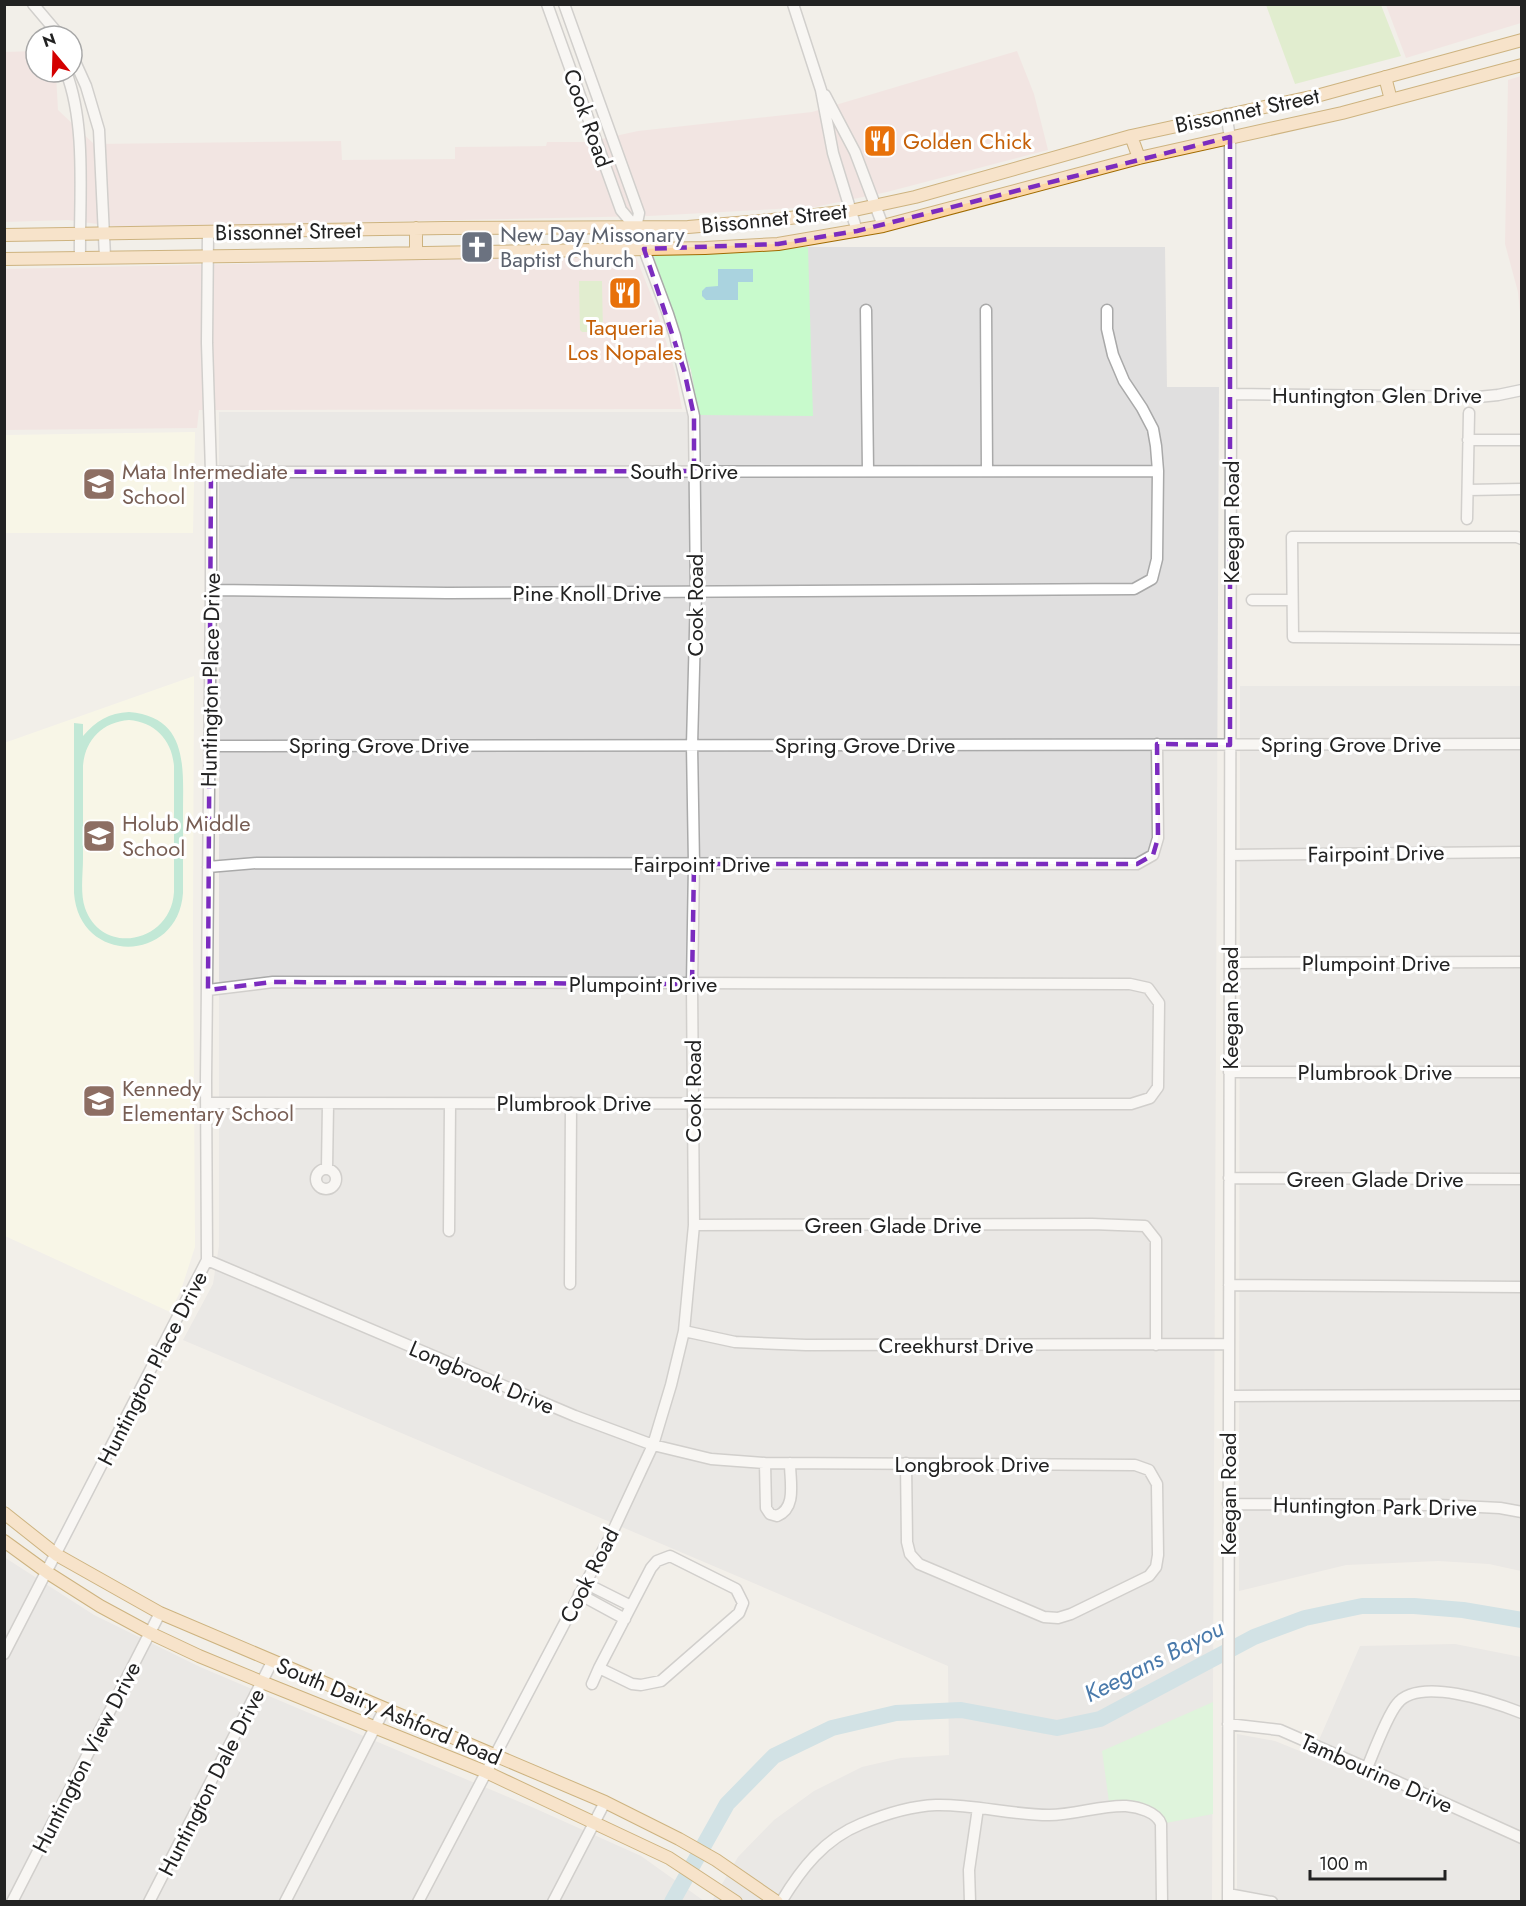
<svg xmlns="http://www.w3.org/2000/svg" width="1526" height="1906" font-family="Jost,sans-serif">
<rect width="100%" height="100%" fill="#f2efe9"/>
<path fill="#e0dfdf" d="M808 247H1165L1167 387H1219L1212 1901H712L738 1857 774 1820 814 1791 862 1767 901 1758 949 1755 948 1666 183 1340 213 1284 219 1246V412H697L691 370 653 254Z
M1240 686H1521V1571L1489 1564 1438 1561 1346 1565 1239 1591Z
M4 1557 94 1615 200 1667 534 1808 641 1856 704 1901H5Z
M1455 1644 1521 1657V1901L1237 1902V1734L1275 1741 1312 1756 1360 1646Z"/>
<path fill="#f2dad9" d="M1386 5H1521V23L1406 58Z
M36 51V72H55L56 74 58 110 94 144 341 141 342 160 455 159V147L546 146 547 142H588L638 131 812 112 1017 51 1034 94 1048 150 887 192 815 207 649 216 119 227 68 220 5 222 4 52Z
M1521 76H1522L1521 322 1518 292 1505 244 1508 80Z
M635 255 656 307 675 372 682 409 199 410 197 428 5 430 4 269Z"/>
<path fill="#ffffe5" d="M195 432 193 533H5V435Z
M194 676 193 929 195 1247 181 1290 170 1312 5 1236 4 743Z"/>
<path fill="#cdebb0" d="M1266 5H1381L1401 56 1295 84Z
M579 281H602L603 332H582L580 330Z"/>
<path fill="#c8facc" d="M808 247 813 416 699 415 691 370 653 254Z
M1213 1702V1814L1166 1823C1159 1802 1128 1801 1109 1802L1102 1751Z"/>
<path fill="#88e0be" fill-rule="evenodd" d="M129 712C189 717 183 768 183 814 183 840 183 866 183 893 178 964 79 965 74 893V723L83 724V736C96 721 109 713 129 712ZM129 720C155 722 172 740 174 766V892C171 943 102 957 85 908 80 893 83 874 83 858 83 827 83 797 83 766 85 740 102 722 129 720Z"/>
<path fill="#aad3df" d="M718 269H753V282H738V300H706L702 296V291L706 287 718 286Z"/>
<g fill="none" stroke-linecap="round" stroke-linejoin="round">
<path stroke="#aad3df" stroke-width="16" d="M672 1902 727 1804 774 1756 832 1728 896 1713 961 1710 1057 1728 1100 1719 1254 1637 1305 1618 1362 1606H1414L1463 1610 1522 1620"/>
<defs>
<path id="minor" d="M33 4 60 36
M564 4 639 213 636 228
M793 4 821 90 833 153 857 231
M72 55 86 86 99 130 105 257
M66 72C87 126 79 200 80 258
M825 95 855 152 883 226
M1226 114 1230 137 1231 394 1228 1902
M866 310 868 471
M986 310 987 471
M1231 394 1478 397 1498 395 1522 390
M1468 440H1522
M211 472 1158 471
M1468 490 1522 489
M1467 519 1469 413
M1522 539 1517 537H1292L1293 637 1522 639
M211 590 447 593 1134 589 1152 579 1157 559 1158 471 1156 446 1153 429 1142 408 1124 381 1113 355 1107 329V310
M1252 600H1291
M208 746 1522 744
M1230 855 1522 852
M208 867 257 863 1137 864 1153 855 1158 838 1157 744
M1230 963 1522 962
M1229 1072H1522
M206 1103 1131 1104 1150 1098 1158 1087 1159 1003 1148 988 1130 984 273 982 208 990
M316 1179a10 10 0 1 1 20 0a10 10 0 1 1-20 0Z
M327 1169 328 1104
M1229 1178 1522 1179
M694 1225 1092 1224 1145 1226 1156 1240V1345
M449 1231 450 1104
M207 1260 575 1416 653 1445 711 1459 765 1463 1135 1465 1149 1470 1157 1484 1158 1555 1156 1567 1149 1576 1071 1614 1058 1618 1044 1617 919 1564 910 1554 907 1542 906 1463
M570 1284 571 1103
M1229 1285 1522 1287
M684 1331 735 1342 806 1345 1229 1344
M1229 1396 1522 1395
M765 1463 766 1508 770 1514 777 1516C797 1508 790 1482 790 1463
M1228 1504 1439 1505 1500 1508 1522 1512
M585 1583 631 1606
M579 1594 625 1619
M4 1654 207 1260 206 1081 211 590V472L207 343 208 232
M592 1684 599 1668 651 1568 657 1561 670 1556 736 1589 743 1603 739 1613 661 1681 641 1685 632 1684 599 1668
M1228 1724 1280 1730 1367 1768 1522 1838
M1367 1768C1374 1751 1387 1716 1397 1704 1418 1676 1494 1702 1522 1713
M1228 1894 1272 1902
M12 1902 160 1613
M149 1902 272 1662
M285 1902 384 1710
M418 1902 612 1533 653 1445 671 1385 684 1331 694 1225 692 984 694 864 692 745 696 593 694 416 675 336 668 314 636 228 621 210 547 4
M553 1902 605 1802
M781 1902C801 1869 824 1839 861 1824 885 1814 911 1806 936 1805 974 1804 1011 1815 1049 1815 1075 1815 1101 1805 1126 1806 1138 1807 1157 1812 1161 1824L1162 1902
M970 1902 969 1870 978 1808"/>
<path id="major" d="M1385 77 1391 100
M1131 136 1139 158
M416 228V253
M4 235 445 228 688 227 772 220 850 211 915 197 1131 136 1320 95 1522 40
M4 259 311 255 705 248 778 244 883 226 1139 158 1342 113 1522 65
M4 1513 57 1555 160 1613 605 1802 679 1839 716 1860 777 1902
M4 1541 48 1573 100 1606 150 1633 199 1656 262 1682 486 1772 669 1858 736 1902"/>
</defs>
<use href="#minor" stroke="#a9a9a9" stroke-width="13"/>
<use href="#major" stroke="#a06b00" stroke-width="14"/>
<use href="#minor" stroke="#fff" stroke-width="10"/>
<use href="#major" stroke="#fcd6a4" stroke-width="12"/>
</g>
<path d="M0 0H1526V1906H0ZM1230 137V745L1157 744 1158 838 1153 855 1137 864H694L692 984 273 982 208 990 211 472 694 471V416L684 370 644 249 778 244 857 231Z" fill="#f2efe9" fill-opacity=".55" fill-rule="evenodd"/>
<path fill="none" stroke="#7b2cbf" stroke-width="4.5" stroke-dasharray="12 8" stroke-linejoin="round" d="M1230 137V745L1157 744 1158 838 1153 855 1137 864H694L692 984 273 982 208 990 211 472 694 471V416L684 370 644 249 778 244 857 231Z"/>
<defs>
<symbol id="restaurant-square" viewBox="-11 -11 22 22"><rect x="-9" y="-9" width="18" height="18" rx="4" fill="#e8710a" stroke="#fff"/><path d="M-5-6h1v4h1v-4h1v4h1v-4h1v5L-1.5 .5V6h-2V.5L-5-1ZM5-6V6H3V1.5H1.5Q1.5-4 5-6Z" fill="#fff"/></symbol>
<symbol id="church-square" viewBox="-11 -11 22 22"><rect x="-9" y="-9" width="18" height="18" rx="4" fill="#6b7280" stroke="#fff"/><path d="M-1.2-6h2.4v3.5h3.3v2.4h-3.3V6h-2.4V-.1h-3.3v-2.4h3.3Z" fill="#fff"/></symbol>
<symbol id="school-square" viewBox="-11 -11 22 22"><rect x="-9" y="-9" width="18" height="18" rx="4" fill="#8d6e63" stroke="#fff"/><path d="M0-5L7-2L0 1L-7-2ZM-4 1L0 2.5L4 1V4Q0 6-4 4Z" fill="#fff"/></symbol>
</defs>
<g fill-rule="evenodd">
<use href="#restaurant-square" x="861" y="122" width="38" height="38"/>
<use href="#church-square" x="458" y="228" width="38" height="38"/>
<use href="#restaurant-square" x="606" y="274" width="38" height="38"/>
<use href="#school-square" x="80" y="465" width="38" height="38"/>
<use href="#school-square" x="80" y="817" width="38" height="38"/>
<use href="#school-square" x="80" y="1082" width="38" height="38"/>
</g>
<g text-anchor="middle" stroke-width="6" stroke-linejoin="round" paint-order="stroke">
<g font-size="22" fill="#222" stroke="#fff">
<text transform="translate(1247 110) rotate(-12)" y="8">Bissonnet Street</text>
<text transform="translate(588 118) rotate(70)" y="8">Cook Road</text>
<text transform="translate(774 218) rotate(-6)" y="8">Bissonnet Street</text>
<text transform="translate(288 231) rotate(-1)" y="8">Bissonnet Street</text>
<text x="1377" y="403">Huntington Glen Drive</text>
<text x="684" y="479">South Drive</text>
<text transform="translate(1231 522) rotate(-90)" y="8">Keegan Road</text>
<text x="587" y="601">Pine Knoll Drive</text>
<text transform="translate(695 605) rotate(-90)" y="8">Cook Road</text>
<text transform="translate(210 680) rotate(-89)" y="8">Huntington Place Drive</text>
<text x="1351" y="752">Spring Grove Drive</text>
<text x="379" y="753">Spring Grove Drive</text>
<text x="865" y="753">Spring Grove Drive</text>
<text transform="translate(1376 853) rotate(-1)" y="8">Fairpoint Drive</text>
<text x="702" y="872">Fairpoint Drive</text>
<text x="1376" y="971">Plumpoint Drive</text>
<text x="643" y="992">Plumpoint Drive</text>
<text transform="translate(1230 1008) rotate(-90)" y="8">Keegan Road</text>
<text x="1375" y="1080">Plumbrook Drive</text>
<text transform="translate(693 1091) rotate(-90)" y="8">Cook Road</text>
<text x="574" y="1111">Plumbrook Drive</text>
<text x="1375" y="1187">Green Glade Drive</text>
<text x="893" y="1233">Green Glade Drive</text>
<text x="956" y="1353">Creekhurst Drive</text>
<text transform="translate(152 1368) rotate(-63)" y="8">Huntington Place Drive</text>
<text transform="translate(482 1377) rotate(23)" y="8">Longbrook Drive</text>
<text x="972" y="1472">Longbrook Drive</text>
<text transform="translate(1228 1494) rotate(-90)" y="8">Keegan Road</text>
<text transform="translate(1375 1506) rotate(1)" y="8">Huntington Park Drive</text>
<text transform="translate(589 1575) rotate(-63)" y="8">Cook Road</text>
<text transform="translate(389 1711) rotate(23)" y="8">South Dairy Ashford Road</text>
<text transform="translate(86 1757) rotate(-63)" y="8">Huntington View Drive</text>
<text transform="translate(1377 1773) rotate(24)" y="8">Tambourine Drive</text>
<text transform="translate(211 1782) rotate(-63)" y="8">Huntington Dale Drive</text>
</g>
<g font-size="22" fill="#c56008" stroke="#fff" text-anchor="start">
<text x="903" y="149">Golden Chick</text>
<text x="625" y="335" text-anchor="middle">Taqueria<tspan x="625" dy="25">Los Nopales</tspan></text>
</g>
<g font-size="22" fill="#5b616d" stroke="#fff" text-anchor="start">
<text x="500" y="242">New Day Missonary<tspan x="500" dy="25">Baptist Church</tspan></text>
</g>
<g font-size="22" fill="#785e54" stroke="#fff" text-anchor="start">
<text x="122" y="479">Mata Intermediate<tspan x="122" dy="25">School</tspan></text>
<text x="122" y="831">Holub Middle<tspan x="122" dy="25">School</tspan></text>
<text x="122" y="1096">Kennedy<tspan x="122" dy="25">Elementary School</tspan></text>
</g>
<g font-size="24" font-style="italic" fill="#4a7aab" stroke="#fff">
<text transform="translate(1154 1661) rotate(-27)" y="8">Keegans Bayou</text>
</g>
</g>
<rect width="1526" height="1906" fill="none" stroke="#222222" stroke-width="12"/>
<g transform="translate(54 54) rotate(341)"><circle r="28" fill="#ffffff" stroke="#a7a7a7" stroke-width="1.5"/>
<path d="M0-4.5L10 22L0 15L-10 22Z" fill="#d40000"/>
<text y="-9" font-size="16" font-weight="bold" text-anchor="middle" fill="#222222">N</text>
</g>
<path d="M1310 1870v9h135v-9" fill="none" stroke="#222222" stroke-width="3"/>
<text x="1319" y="1870" font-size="18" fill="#222222" stroke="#ffffff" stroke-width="4.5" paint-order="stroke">100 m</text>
</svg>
